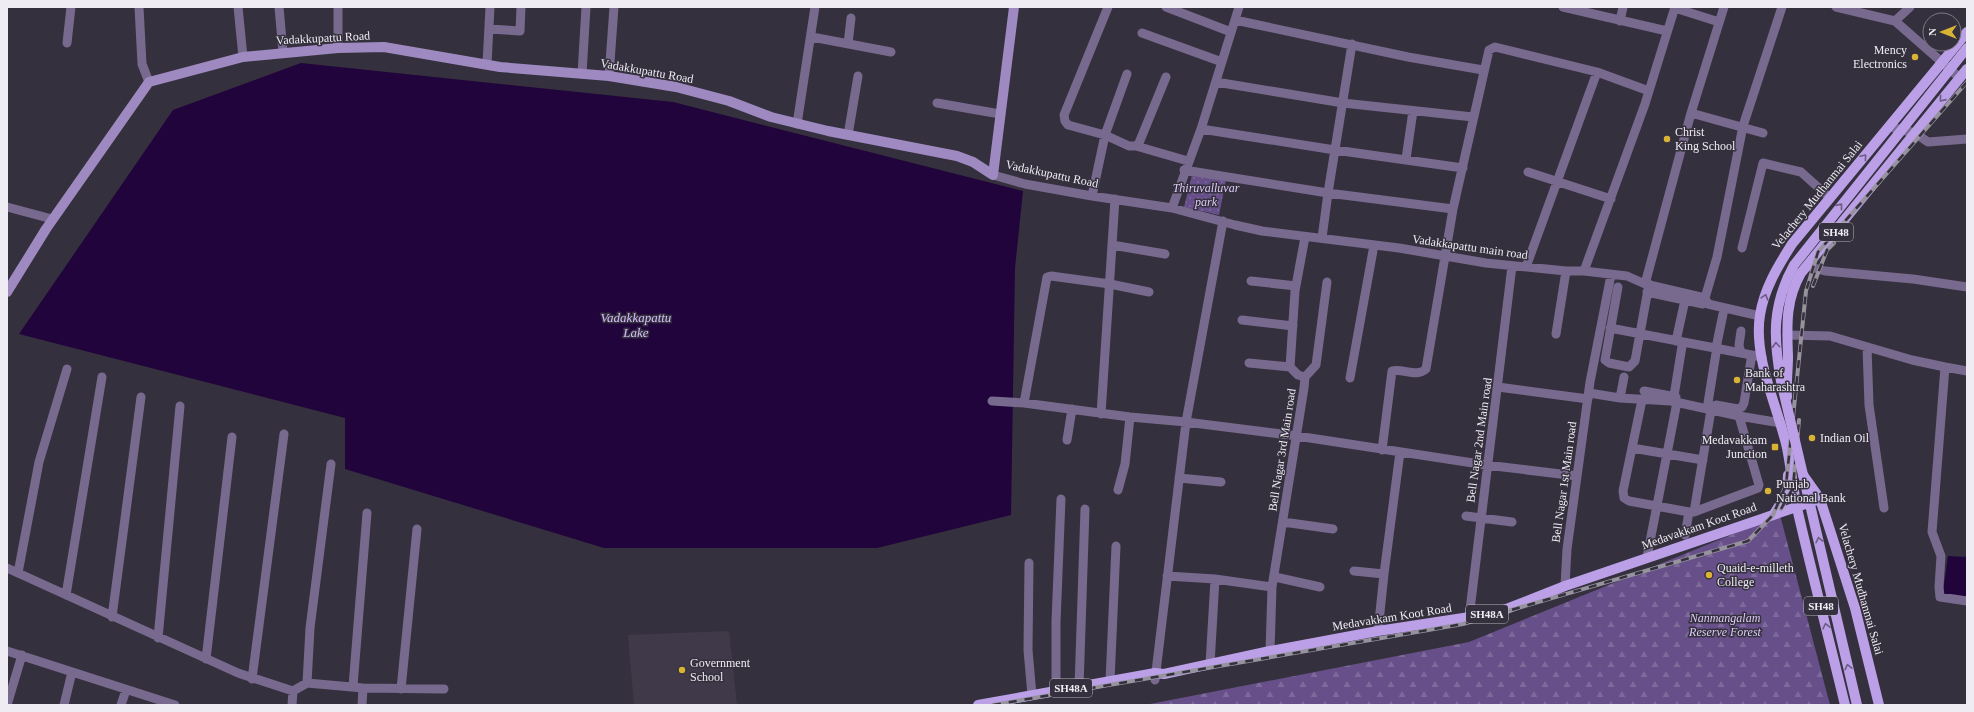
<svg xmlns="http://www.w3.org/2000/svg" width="1974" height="712" font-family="'Times New Roman',serif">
<defs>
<pattern id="forest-firs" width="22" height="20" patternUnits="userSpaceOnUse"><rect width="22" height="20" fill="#675089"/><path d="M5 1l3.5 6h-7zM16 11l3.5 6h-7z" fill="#7d699a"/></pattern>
<pattern id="park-dots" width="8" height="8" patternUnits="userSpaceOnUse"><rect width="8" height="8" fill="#675089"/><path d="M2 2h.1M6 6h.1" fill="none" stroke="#7d699a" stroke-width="1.8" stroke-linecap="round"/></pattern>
</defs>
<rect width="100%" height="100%" fill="#35303d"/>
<path fill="#40394a" d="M729 631 737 705H634L628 635Z"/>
<path fill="url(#forest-firs)" d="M1780 515 1830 705H1145L1469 642Z"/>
<path fill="url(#park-dots)" d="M1192 175 1226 180 1219 215 1184 207Z"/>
<path fill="#21043c" d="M301 63 673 102 1023 191 1015 268 1011 515 877 548H604L345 469V418L19 334 173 110Z
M1948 556 1967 557V598L1945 594 1943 592Z"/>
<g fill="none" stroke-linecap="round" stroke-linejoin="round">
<path stroke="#786a8e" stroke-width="9" d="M139 7 142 64 149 82
M238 7 243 57
M279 7 283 52
M1108 7 1064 115 1065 121 1068 125 1105 135 1129 146H1136L1139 143 1166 77
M1166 7 1231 32
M1563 7 1667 31
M1836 7 1895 21 1960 78
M1675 8 1719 22
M1235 20 1408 57 1483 70
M1620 21 1623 7
M1895 21 1910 7
M489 29 520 31 521 7
M1142 33 1222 62
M812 37 891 52
M67 43 71 7
M848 44 851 18
M338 48V7
M487 64 490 7
M582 74 586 7
M609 76 614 7
M1216 82 1343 103 1473 117
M937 103 1000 114
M1691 113 1724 7
M797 124 815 7
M1890 127 1915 133 1928 142 1967 139
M1201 129 1335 150 1463 168
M848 135 858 76
M1136 146 1188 161
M1406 159 1413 111
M1184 170 1328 193 1352 44
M1528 172 1611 199
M993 175 1025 184 1092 196 1172 208 1235 225 1262 231 1399 248 1486 263 1566 271H1584L1627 276 1645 284 1705 298
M1092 196 1105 135 1127 74
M7 207 52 219
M1172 208 1201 129 1239 7
M1223 221 1186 422 1297 436 1486 465 1577 476
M1322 238 1328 193 1453 209
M1112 245 1165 254
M1742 248 1763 163 1801 172 1830 198
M1807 266 1825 271 1913 279 1967 287
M1526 267 1597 72
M1584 271 1645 104 1675 7
M1251 281 1296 286
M1645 284 1691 113 1763 133
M1618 287 1605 360 1609 363 1629 367 1635 361 1649 284
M1647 292 1703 304
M1705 298 1717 257 1743 126 1782 7
M1705 298 1708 304 1760 316
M1242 320 1293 326
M1610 328 1762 357
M1741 331 1739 345 1741 353
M1556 334 1566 271
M1787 335 1830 336 1912 360 1945 367 1932 532 1941 556 1939 587 1940 597 1967 601
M1676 341 1685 300
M1867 347 1869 405 1884 508
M1716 348 1723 314
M1249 363 1290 367
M1945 367 1967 371
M1305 377 1316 365 1327 282
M1350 378 1374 245
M1498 387 1588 399
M1644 391 1676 397
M1589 393 1620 398 1671 401 1739 416 1781 423
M1674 396 1682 346
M1620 398 1624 377
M1642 400 1623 491 1624 498 1629 501 1689 512H1694L1758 488 1759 485 1739 416
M992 401 1024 403 1130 417 1186 422 1155 680
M1024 403 1047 277 1051 276 1110 284 1149 292
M1708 403 1716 353
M1716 405 1738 409 1742 407 1744 403 1751 360
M1101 414 1115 199
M1067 440 1072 409
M1632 448 1703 460
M1382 450 1392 371C1403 368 1416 378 1426 369L1453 209 1489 50 1495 47 1597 72 1649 91
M1179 478 1221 482
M1118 490 1125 464 1130 417
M1694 512 1711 410
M1466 516 1512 522
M1283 522 1333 529
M1685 535 1689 512
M1647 557 1677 402
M1029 563 1028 650 1032 695
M7 568 238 673 293 691 307 683 363 688 444 689
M1354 571 1384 574 1400 452
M18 573 39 462 67 369
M1167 576 1215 579
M1275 577 1320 587
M1565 586 1567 549 1590 382 1611 275
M66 595 102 377
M112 617 141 397
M1469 618 1512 266
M1378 631 1384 574
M158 638 180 406
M7 651 175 705
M1270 651 1272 587 1304 388 1305 377 1298 375 1290 367 1295 291 1305 237
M206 659 232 437
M1210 664 1215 579 1272 587
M252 679 284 434
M1110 681 1116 546
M307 683 310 628 331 464
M353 686 367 513
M1079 687 1085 509
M401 689 417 529
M1056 690V622L1061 499
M7 705 22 655
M64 705 72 672
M121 705 126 690
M292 705 293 691
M362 705 363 688"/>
<path stroke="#9e89c0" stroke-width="10" d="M7 292 46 229 149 82 243 57 338 48 384 47 500 67 609 76 676 87 729 101 771 117 828 131 957 156 973 162 993 175 1014 7"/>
<path stroke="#bba0e8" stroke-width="10" d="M1787 397C1786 384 1788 370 1788 357 1787 326 1785 301 1801 273L1967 69
M1803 475 1820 499 1855 608 1879 705
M1774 514 1787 493 1788 475
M978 705 1155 673 1164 674 1270 651 1378 631 1496 613 1565 586 1820 499
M1845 705C1829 639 1812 574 1797 508 1793 488 1791 468 1787 448 1778 407 1753 358 1760 315 1764 289 1778 266 1792 244L1967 32"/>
<defs>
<path id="rail" d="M1813 286 1827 250 1834 243
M1781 509 1793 488 1799 420
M993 705 1463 624 1748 541 1773 515 1786 485 1806 291 1818 252 1967 82"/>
</defs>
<use href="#rail" stroke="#97939e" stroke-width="4"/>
<use href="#rail" stroke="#35303d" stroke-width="2.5" stroke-dasharray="8" stroke-linecap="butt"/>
<path stroke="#bba0e8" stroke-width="10" d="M1857 705 1781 381C1773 337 1772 305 1794 265L1967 48"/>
</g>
<defs><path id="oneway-chevron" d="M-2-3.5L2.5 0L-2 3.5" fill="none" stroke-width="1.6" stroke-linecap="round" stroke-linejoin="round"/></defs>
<g stroke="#6b5d81">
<use href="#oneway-chevron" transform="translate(1942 99) rotate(129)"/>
<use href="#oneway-chevron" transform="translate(1864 157) rotate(-50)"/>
<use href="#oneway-chevron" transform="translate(1840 206) rotate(-51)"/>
<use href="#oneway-chevron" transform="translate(1765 297) rotate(-72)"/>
<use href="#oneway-chevron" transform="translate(1776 345) rotate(-94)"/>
<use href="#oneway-chevron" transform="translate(1819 540) rotate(-103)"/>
<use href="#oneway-chevron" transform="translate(1826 626) rotate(-103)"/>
<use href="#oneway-chevron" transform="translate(1848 667) rotate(-103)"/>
</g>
<g fill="#d9b334" stroke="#35303d" stroke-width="1.5">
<circle cx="1915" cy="57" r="4"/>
<circle cx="1667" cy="139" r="4"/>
<circle cx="1737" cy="380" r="4"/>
<circle cx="1812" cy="438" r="4"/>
<rect x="1771" y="443" width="8" height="8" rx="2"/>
<circle cx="1768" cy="491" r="4"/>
<circle cx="1709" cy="575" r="4"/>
<circle cx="682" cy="670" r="4"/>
</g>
<g text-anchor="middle" stroke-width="3" stroke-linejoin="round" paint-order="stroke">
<g fill="#35303d" stroke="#b7b4bd" stroke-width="1">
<rect x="1819" y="223" width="34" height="18" rx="3"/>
<rect x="1804" y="597" width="34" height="18" rx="3"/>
<rect x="1466" y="605" width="42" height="18" rx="3"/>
<rect x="1050" y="679" width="42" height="18" rx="3"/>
</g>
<g font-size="11" font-weight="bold" fill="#efecf4">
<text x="1836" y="236">SH48</text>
<text x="1821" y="610">SH48</text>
<text x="1487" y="618">SH48A</text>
<text x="1071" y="692">SH48A</text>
</g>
<g font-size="12" fill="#efecf4" stroke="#35303d">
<text transform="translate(323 38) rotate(-3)" y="4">Vadakkupattu Road</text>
<text transform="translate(647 71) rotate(10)" y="4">Vadakkupattu Road</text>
<text transform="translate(1052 174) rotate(12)" y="4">Vadakkupattu Road</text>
<text transform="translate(1817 195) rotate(-51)" y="4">Velachery Mudhanmai Salai</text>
<text transform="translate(1470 247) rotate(8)" y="4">Vadakkapattu main road</text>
<text transform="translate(1479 440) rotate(-82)" y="4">Bell Nagar 2nd Main road</text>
<text transform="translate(1282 450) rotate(-81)" y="4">Bell Nagar 3rd Main road</text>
<text transform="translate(1564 482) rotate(-82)" y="4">Bell Nagar 1st Main road</text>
<text transform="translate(1699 526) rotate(-19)" y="4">Medavakkam Koot Road</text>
<text transform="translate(1861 589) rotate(74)" y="4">Velachery Mudhanmai Salai</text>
<text transform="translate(1392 617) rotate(-9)" y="4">Medavakkam Koot Road</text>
</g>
<g font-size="12" fill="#efecf4" stroke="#35303d" text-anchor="start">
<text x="1907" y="54" text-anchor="end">Mency<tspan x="1907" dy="14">Electronics</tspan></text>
<text x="1675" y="136">Christ<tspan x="1675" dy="14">King School</tspan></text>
<text x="1745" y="377">Bank of<tspan x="1745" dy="14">Maharashtra</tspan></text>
<text x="1820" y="442">Indian Oil</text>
<text x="1767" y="444" text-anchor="end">Medavakkam<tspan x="1767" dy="14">Junction</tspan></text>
<text x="1776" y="488">Punjab<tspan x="1776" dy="14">National Bank</tspan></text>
<text x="1717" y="572">Quaid-e-milleth<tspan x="1717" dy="14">College</tspan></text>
<text x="690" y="667">Government<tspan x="690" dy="14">School</tspan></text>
</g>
<g font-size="12" font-style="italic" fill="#ddcdf9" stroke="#35303d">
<text x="1206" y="192">Thiruvalluvar<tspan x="1206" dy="14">park</tspan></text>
<text x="1725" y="622">Nanmangalam<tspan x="1725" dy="14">Reserve Forest</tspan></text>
</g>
<g font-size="13" font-style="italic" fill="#d5bdfe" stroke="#35303d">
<text x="636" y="322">Vadakkapattu<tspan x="636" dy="15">Lake</tspan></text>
</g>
</g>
<rect width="1974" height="712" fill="none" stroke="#efecf4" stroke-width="16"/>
<g transform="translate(1942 32) rotate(270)"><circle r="19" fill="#35303d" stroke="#7f7b86"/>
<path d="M0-3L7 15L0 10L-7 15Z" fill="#d9b334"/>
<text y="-6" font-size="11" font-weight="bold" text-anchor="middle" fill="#efecf4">N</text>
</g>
</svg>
